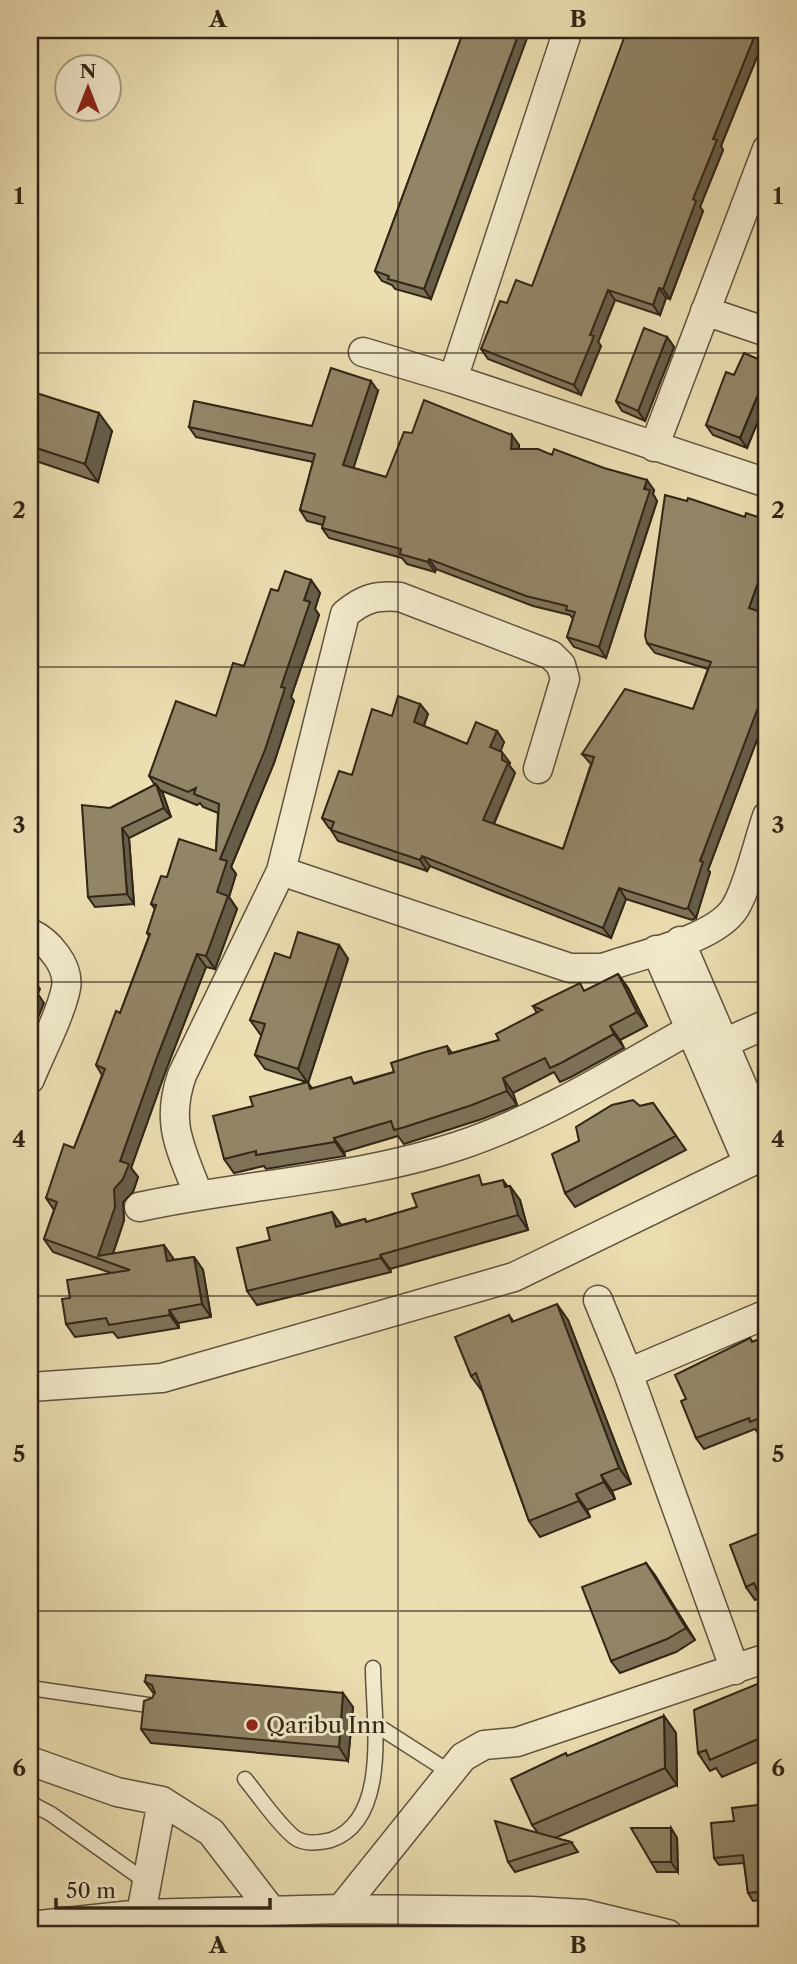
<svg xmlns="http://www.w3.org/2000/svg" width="797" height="1964" font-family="'Libre Caslon Text',serif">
<rect width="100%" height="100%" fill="#ebdeb1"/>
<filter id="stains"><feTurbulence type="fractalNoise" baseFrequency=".00286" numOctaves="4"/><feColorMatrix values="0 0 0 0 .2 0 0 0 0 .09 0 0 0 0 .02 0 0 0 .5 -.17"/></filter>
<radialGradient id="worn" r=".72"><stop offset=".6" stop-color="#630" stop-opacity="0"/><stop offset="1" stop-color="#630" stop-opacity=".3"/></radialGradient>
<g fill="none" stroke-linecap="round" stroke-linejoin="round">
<defs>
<path id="service" d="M30 1688 155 1706
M373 1723 451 1773
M245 1779C260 1797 276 1822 294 1837 304 1845 319 1843 331 1840 391 1819 373 1717 373 1668
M30 1803 51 1814 148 1883"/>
<path id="minor" d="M705 311 767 332
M363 352 453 379 767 483
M453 379 568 30
M654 447 767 149
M281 871 570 968H603C638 955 715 940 735 908 748 887 758 842 767 816
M30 933C48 941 70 966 66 988 61 1014 40 1054 30 1079
M680 941 767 1143
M656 950 748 1163
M724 1043 767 1024
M198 1194C181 1148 165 1124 182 1075L281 871 345 614C363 599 375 595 400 597L551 655 561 665 565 679 538 769
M139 1207C244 1184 355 1180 458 1146 540 1119 616 1071 691 1029
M598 1300 628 1373 735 1670
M628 1373 767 1314
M30 1387 162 1378 514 1277 767 1154
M30 1761 117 1792 162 1801 211 1832 271 1910
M341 1909 463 1757 484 1745 517 1742 767 1658
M141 1914 162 1801
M30 1926 141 1914 341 1909 531 1911 585 1914 668 1934"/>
</defs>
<use href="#service" stroke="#60533d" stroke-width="17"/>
<use href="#minor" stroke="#60533d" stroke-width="31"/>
<use href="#service" stroke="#f2eacc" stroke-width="14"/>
<use href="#minor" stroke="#f2eacc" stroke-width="28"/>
</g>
<path fill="#7e7259" stroke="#312516" stroke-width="2" d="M464 30 431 299 395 289 392 285 382 281 375 271Z
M767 30V32L721 146 723 150 700 207 703 211 670 299 666 298 660 315 615 300 598 342 601 346 581 395 488 359 481 349 507 303 532 286Z
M667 337 674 347 645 421 622 411 616 401Z
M767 363V399L747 448 713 435 706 425Z
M30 391 112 431 98 482 30 459Z
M378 391 353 468 386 477 519 445V449L552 455 654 490 653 494 657 501 606 658 574 647 567 637 573 619 570 615 533 606 436 569 435 572 407 564 402 558 329 538 322 528 323 525 307 521 300 510 313 462 196 437 189 427 312 426Z
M745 517 767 520V588L759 612 767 614V713L708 870 710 872 696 918 692 920 626 899 611 938 430 866 427 871 338 841 331 830V829L329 828 322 818 392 716 420 704 428 714 424 726 467 744 497 731 504 742 500 751 510 763 509 765 515 773 494 824 563 849 591 764 582 754 693 709 708 669 655 653 647 643Z
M311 580 320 593 315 609 319 615 291 697 294 701 274 763 231 867 236 874 229 897 237 909 215 969 206 967 166 1070 131 1168 138 1177 133 1192 123 1202 124 1220 113 1254 173 1258V1260L194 1257 203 1270 211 1317 178 1323 179 1328 118 1338 113 1332 75 1337 66 1324 70 1298 111 1273 53 1252 44 1239 54 1210 46 1198 74 1148 102 1075 96 1065 120 1013 149 936 147 933 155 909 151 904 167 877 216 851 218 813 203 807 200 803 197 805 160 790 163 794 171 817 129 838 134 904 95 907 88 897 110 808 155 785 149 776 216 716 244 666 278 591Z
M339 945 348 959 308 1083 312 1088 355 1083 394 1072 447 1046 452 1053 499 1040 537 1013 533 1006 585 991 618 974 628 988 647 1026 620 1040 624 1048 571 1077 560 1082 554 1072 513 1093 517 1105 482 1119 404 1144 398 1136 344 1152 345 1156 266 1169 264 1166 234 1173 224 1159 253 1106 306 1082 265 1069 255 1055 262 1034H260L250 1020 290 958Z
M653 1103 686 1150 575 1207 565 1193 579 1141 640 1106Z
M486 1184 508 1186 520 1200 528 1230 390 1269 391 1272 257 1305 247 1291 270 1240 332 1212 341 1225 365 1219 367 1222 417 1207Z
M509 1315 514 1322 568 1320 631 1484 612 1491 615 1499 587 1510 590 1517 540 1537 529 1521 482 1391 471 1376Z
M767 1336V1429L758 1433 755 1429 704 1449 696 1438 686 1399 750 1338 753 1342Z
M767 1530V1611L761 1597 755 1600 746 1587Z
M646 1563 695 1640 676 1652 620 1673 611 1661Z
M767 1680V1758L722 1777 716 1768 710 1771 698 1753Z
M145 1682 353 1707 348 1761 151 1743 141 1729 154 1694Z
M664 1716 676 1733 677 1785 555 1838 571 1842 578 1852 515 1872 508 1862 538 1833 532 1825 568 1756Z
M767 1804V1899L753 1901 748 1893 744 1863 719 1865 714 1858Z
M671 1828 677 1838 678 1872H657L651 1862Z"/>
<path fill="#665d48" stroke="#312516" stroke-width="2" d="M520 30H530L431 299 424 289Z
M757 30H767V32L721 146 723 150 700 207 703 211 670 299 663 289 713 139Z
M659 288 666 298 660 315 653 305Z
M608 290 615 300 598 342 601 346 581 395 574 385 590 335Z
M667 337 674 347 645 421 638 411Z
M767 373V399L747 448 740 438Z
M371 381 378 391 351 476 343 465Z
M99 413 112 431 98 482 85 464Z
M512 435 519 445 518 459 511 449Z
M647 480 654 490 653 494 657 501 606 658 599 647Z
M767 557V588L756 619 749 608Z
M429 559 436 569 435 572 428 562Z
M311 580 320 593 315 609 319 615 291 697 294 701 274 763 231 867 236 874 229 897 237 909 215 969 206 956 217 892 220 859 281 687 304 600Z
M767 673V713L708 870 710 872 696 918 688 908 700 861Z
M420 704 428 714 421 732 414 722Z
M497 731 504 742 498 758 490 747Z
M502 752 510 763 509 765 515 773 491 830 483 820 502 760Z
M156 784 163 794 171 817 164 808Z
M122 828 129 838 134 904 127 894Z
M422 856 430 866 427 871 420 860Z
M619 888 626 899 611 938 603 928Z
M339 945 348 959 308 1083 318 1096 310 1089 308 1083 298 1069Z
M197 954 206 967 166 1070 131 1168 138 1177 133 1192 123 1202 124 1220 110 1262 98 1256 120 1161 157 1057Z
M618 974 628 988 647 1026 637 1012Z
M31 976 40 989 38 994 44 1003 30 1037V978Z
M610 1026 620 1040 624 1048 614 1034Z
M503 1078 513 1093 517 1105 507 1091Z
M334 1138 344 1152 345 1156 335 1142Z
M503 1180 511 1191 510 1186 520 1200 528 1230 518 1215 505 1187Z
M332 1212 342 1226 336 1227Z
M164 1245 173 1258 176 1274 167 1261Z
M380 1255 390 1269 391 1272 381 1258Z
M194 1257 203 1270 211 1317 202 1304Z
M557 1304 568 1320 631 1484 619 1468Z
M169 1310 178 1323 179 1328 170 1315Z
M601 1475 612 1491 615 1499 604 1482Z
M576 1494 587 1510 590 1517 579 1501Z
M646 1563 655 1575 695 1640 686 1628Z
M343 1693 353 1707 348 1761 339 1747Z
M664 1716 676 1733 677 1785 665 1768Z
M671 1828 677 1838 678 1872 671 1862Z"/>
<path fill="#928567" stroke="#312516" stroke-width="2" d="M464 30H520L424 289 388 279 389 276 375 271Z
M627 30H757L713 139 717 140 693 199 696 201 663 289 659 288 653 305 608 290 590 335 594 336 574 385 481 349 500 301 507 303 516 280 532 286Z
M644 328 667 337 638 411 616 401Z
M744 353 767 363V373L740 438 706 425 726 372 734 375Z
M331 368 371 381 343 465 386 477 404 432 412 433 424 400 512 435 511 449H538L552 455 554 449 604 468 647 480 644 489 650 490 599 647 567 637 575 612 566 610 567 606 526 596 429 559 428 562 400 554 401 549 322 528 325 517 300 510 315 454 189 427 194 401 312 426Z
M30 391 99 413 85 464 30 446Z
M665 495 687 501 688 498 745 517 746 513 767 520V557L749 608 767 614V673L765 681 767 682V684L700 861 703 862 688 908 685 909 619 888 603 928 422 856 420 860 331 830 334 822 322 818 339 771 352 775 372 709 392 716 398 696 420 704 414 722 467 744 476 722 497 731 490 747 502 752V760L508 763 483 820 563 849 594 757 582 754 625 689 693 709 711 662 647 643 645 636Z
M285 571 311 580 304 600 310 602 281 687 285 688 265 750 220 859 227 861 217 892 228 896 206 956 197 954 157 1057 120 1161 129 1164 123 1179 114 1189 115 1207 98 1256 164 1245 167 1261 194 1257 202 1304 169 1310 170 1315 109 1325 106 1318 66 1324 62 1299 70 1298 67 1280 130 1270 44 1239 57 1202 46 1198 64 1144 74 1148 105 1069 96 1065 116 1011 120 1013 150 934 147 933 156 905 151 904 161 876 167 877 179 839 216 851 219 804 194 794 196 788 188 792 149 776 176 701 216 716 233 663 244 666 271 589 278 591Z
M156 784 164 808 122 828 127 894 88 897 82 805 110 808Z
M298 932 339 945 298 1069 255 1055 265 1024 250 1020 275 953 290 958Z
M618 974 637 1012 610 1026 614 1034 561 1063 550 1068 545 1058 503 1078 507 1091 472 1105 405 1127 394 1130 391 1121 334 1138 335 1142 256 1155V1151L224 1159 213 1116 253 1106 250 1097 308 1082 310 1089 351 1077 354 1084 394 1072 391 1063 422 1053 447 1046 449 1054 499 1040 496 1034 542 1010 533 1006 580 983 584 991Z
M30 988 35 990 30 1003Z
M633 1100 640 1106 653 1103 676 1136 565 1193 552 1154 579 1141 576 1127 612 1105Z
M479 1175 482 1185 503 1180 505 1187 510 1186 518 1215 380 1255 381 1258 247 1291 237 1248 270 1240 267 1228 332 1212 336 1227 365 1219 366 1222 417 1207 412 1194Z
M557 1304 619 1468 601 1475 604 1482 576 1494 579 1501 529 1521 476 1373 471 1376 455 1337 509 1315 512 1322Z
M767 1336V1415L750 1422 749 1418 696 1438 681 1401 686 1399 675 1375 750 1338 752 1342Z
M767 1530V1610H766L754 1583 746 1587 730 1545Z
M646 1563 686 1628 667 1639 611 1661 582 1587Z
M146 1675 343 1693 339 1747 141 1729 144 1701 152 1698 155 1693 152 1685 145 1682Z
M767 1680V1735L710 1760 706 1750 698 1753 694 1710Z
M664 1716 665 1768 532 1825 511 1779 566 1753 567 1756Z
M767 1804V1891L748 1893 743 1855 714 1858 711 1823 734 1821 732 1808Z
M495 1821 571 1842 508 1862Z
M631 1828H671V1862H651Z"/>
<path fill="none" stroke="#312516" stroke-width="2" stroke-opacity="0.55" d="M398 30V1934M30 353H767M30 667H767M30 982H767M30 1296H767M30 1611H767"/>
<circle fill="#8f2418" stroke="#f2eacc" stroke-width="2.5" cx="252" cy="1725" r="7"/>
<g text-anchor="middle" stroke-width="6" stroke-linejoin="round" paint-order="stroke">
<g font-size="23" fill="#312516" stroke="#f2eacc" text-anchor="start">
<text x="266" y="1733">Qaribu Inn</text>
</g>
</g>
<rect width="797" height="1964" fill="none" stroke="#ebdeb1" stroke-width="77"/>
<g transform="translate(88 88)"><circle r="33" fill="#f2eacc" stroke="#a59b83" stroke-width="2"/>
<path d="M0-5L12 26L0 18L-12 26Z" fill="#8f2418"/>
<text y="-10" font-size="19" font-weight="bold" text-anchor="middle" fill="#312516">N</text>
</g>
<path d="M56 1898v10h214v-10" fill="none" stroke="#312516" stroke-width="3.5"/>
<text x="66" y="1898" font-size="21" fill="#312516" stroke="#f2eacc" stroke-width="5" paint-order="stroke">50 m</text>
<rect x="38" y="38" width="720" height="1888" fill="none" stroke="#312516" stroke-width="2.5"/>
<g font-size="23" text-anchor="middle" font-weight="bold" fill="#312516">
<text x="218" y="27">A</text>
<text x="578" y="27">B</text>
<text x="19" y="204">1</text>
<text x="778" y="204">1</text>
<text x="19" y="518">2</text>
<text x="778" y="518">2</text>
<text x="19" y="833">3</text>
<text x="778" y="833">3</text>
<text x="19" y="1147">4</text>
<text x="778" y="1147">4</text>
<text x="19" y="1462">5</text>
<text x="778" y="1462">5</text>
<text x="19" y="1776">6</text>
<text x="778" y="1776">6</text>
<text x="218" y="1953">A</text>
<text x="578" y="1953">B</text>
</g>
<rect width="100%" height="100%" filter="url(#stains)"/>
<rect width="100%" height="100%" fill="url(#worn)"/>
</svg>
